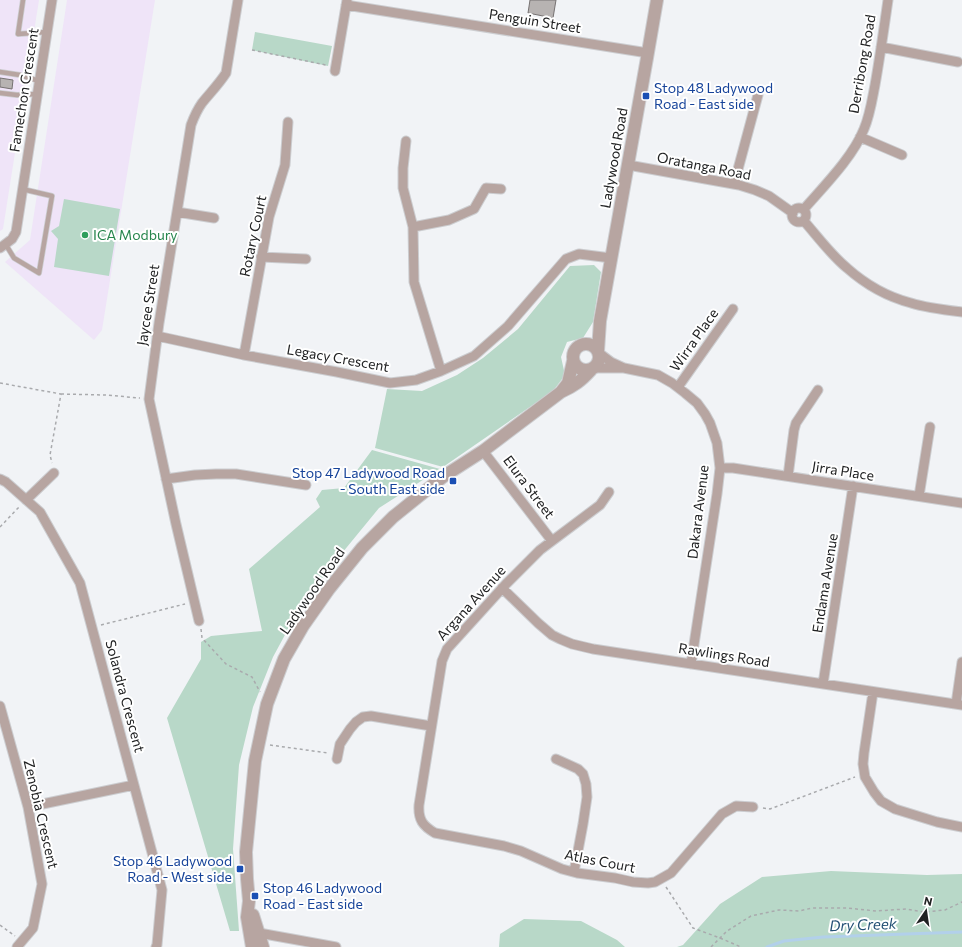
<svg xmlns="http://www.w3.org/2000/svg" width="962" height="947" font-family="Commissioner,sans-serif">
<rect width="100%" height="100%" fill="#f1f3f6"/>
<path fill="#efe4f8" d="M0 0H39L3 229 0 231Z
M67 0H155L102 330 94 340 5 262 30 240Z"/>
<path fill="#b8d8c8" d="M255 32 332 46 328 66 252 50Z
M64 199 120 209 109 276 54 267 58 239 51 231 59 226Z
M594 265 601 272 593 322 583 338 567 342 561 357 565 375 553 391 443 467 375 448 387 389 422 391 457 375 483 358 518 329 570 266Z
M372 450 440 469 379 508 347 547 311 592 293 620 273 657 253 707 239 765 233 849 239 931H230L167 718 201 659V642L211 636 262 631 249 569 320 507 316 499 322 490 344 488Z
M831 871 927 875 962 874V947H677L683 945 720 904 762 877Z
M524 919 581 921 617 940 625 947H499L500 934Z"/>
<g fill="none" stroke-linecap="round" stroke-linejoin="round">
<path stroke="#b2d0ea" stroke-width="3" d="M767 947 784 941 823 937 962 932"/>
</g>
<path fill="#b7b3b2" stroke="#767272" d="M530 0H556L553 18 528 13Z
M0 78 13 80 12 89 0 87Z"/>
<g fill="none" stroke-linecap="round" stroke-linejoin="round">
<defs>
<path id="service" d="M23 0 18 34 47 32
M0 72 20 75 39 81
M0 93 17 95 37 94
M6 245 14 258 39 273 52 196 22 189"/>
<path id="minor" d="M346 5 648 53
M881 47 958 62
M335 71 347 0
M860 137 902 155
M406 141 403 168V188L413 227 414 282 441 371
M628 165 739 185 755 190 769 196 793 213
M734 184 758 95
M792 215a7 7 0 1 1 14 0a7 7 0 1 1-14 0Z
M804 209C824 186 853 157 864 129 870 115 872 100 875 85 880 57 884 28 888 0
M177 212 214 218
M804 221C818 237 831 255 847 268 865 284 888 297 911 303 927 308 945 310 962 312
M413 227 449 220 474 209 486 188 501 189
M0 248 12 239 16 232 52 0
M261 257 306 259
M157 336 244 355 337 372 390 383 416 380 441 371 474 356 508 326 566 259 579 254 611 258
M599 353 611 362 624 368 658 375 672 383 685 393 697 403 705 414 710 423 717 443 720 468 717 494 691 664
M244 355 269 217 285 165 288 122
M594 368H621
M678 387 733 309
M483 451 552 541
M720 468H733L962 503
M788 476 794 430 796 423 818 390
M0 479 6 482 40 512 80 583 162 890 157 945 156 947
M166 479 195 475 216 474H236L306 485
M609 492 600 505 540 550 506 584 447 649 442 661 419 805C418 820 423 826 435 833L504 846 521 851 562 869 577 873 615 878 633 882 648 883 655 882 671 873 722 814 736 806 753 807
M919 496 930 427
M26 500 54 473
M502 588 538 623 552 635 560 639 572 644 593 649 962 705
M199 621 176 524 149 399 159 323 191 125C194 117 197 110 202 103 210 93 219 84 226 73L238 0
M823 684 853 486
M873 692 864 753 863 764 865 777 874 792 881 801 895 809 937 822 962 827
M956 704 962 662
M0 706 28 807 42 884 33 928 17 947
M337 759 340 744 350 729 356 722 363 717 371 716 431 726
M556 759 578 769 583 774 586 784 587 797 583 824 574 872
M28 807 134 785
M254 936 259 933 336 947"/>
<path id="tertiary" d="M573 357a13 13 0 1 1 26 0a13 13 0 1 1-26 0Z
M598 351 600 321 647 58 657 0
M561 392 568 383 573 361
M253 915 263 947
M252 947 247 917 249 901 247 879 246 852 255 761 267 704 284 659 303 626 329 589 362 548 393 517 444 476 483 451 561 392C574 386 581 381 591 370"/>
</defs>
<use href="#service" stroke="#cccdd0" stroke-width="6"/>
<use href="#minor" stroke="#cccdd0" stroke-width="11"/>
<use href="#tertiary" stroke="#cccdd0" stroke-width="14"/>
<path stroke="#a9aaad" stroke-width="1.5" stroke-dasharray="3 3" stroke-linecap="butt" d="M252 50 326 65
M0 383 61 394 50 455 52 463
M61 394 105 395 140 398
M0 527 19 507
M101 625 185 604
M201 629 202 638 226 664 252 677 260 692
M270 745 328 753
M763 808 770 809 855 777
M666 887 693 928 720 938 741 947
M0 925 15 936
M711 947 727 931 751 916 779 910 799 911 812 908H847L876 911 906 909 924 912 945 910 962 902"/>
<use href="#service" stroke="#b7a5a1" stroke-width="4.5"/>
<use href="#minor" stroke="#b7a5a1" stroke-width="9"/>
<use href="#tertiary" stroke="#b7a5a1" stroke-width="12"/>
</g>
<g fill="#1a4fb4" stroke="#fff" stroke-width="1.5">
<rect x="642" y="92" width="8" height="8" rx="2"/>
<rect x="449" y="477" width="8" height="8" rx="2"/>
<rect x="236" y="865" width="8" height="8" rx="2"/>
<rect x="251" y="892" width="8" height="8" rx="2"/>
</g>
<circle fill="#2e9e5b" stroke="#fff" stroke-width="1.5" cx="85" cy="235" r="4"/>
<g text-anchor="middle" stroke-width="4" stroke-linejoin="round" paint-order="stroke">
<g font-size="14" fill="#212223" stroke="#fff">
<text transform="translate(535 21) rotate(9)" y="5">Penguin Street</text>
<text transform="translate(862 64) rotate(-80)" y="5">Derribong Road</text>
<text transform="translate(24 90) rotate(-81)" y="5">Famechon Crescent</text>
<text transform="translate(614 158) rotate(-80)" y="5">Ladywood Road</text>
<text transform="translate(704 166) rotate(11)" y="5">Oratanga Road</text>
<text transform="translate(253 236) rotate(-78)" y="5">Rotary Court</text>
<text transform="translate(148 305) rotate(-81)" y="5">Jaycee Street</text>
<text transform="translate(694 340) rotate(-55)" y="5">Wirra Place</text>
<text transform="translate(338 358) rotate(10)" y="5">Legacy Crescent</text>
<text transform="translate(843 471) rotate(9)" y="5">Jirra Place</text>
<text transform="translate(529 487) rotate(53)" y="5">Elura Street</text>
<text transform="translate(698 512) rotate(-83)" y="5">Dakara Avenue</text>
<text transform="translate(825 583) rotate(-81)" y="5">Endama Avenue</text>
<text transform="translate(312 591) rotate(-55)" y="5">Ladywood Road</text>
<text transform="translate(471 603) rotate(-48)" y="5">Argana Avenue</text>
<text transform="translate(724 655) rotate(9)" y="5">Rawlings Road</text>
<text transform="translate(125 696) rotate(75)" y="5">Solandra Crescent</text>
<text transform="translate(41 814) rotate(77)" y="5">Zenobia Crescent</text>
<text transform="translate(600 861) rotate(11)" y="5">Atlas Court</text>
</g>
<g font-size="14" fill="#164399" stroke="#fff" text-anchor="start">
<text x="654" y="93">Stop 48 Ladywood<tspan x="654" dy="16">Road - East side</tspan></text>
<text x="445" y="478" text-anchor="end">Stop 47 Ladywood Road<tspan x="445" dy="16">- South East side</tspan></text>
<text x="232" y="866" text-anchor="end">Stop 46 Ladywood<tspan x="232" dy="16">Road - West side</tspan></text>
<text x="263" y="893">Stop 46 Ladywood<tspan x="263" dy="16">Road - East side</tspan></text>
</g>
<g font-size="14" fill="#27864d" stroke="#fff" text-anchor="start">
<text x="93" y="240">ICA Modbury</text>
</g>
<g font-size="15" font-style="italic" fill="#235074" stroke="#fff">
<text transform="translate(863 925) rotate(-2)" y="5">Dry Creek</text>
</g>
</g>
<g transform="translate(926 911) rotate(13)" stroke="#ffffff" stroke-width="3" paint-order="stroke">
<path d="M0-3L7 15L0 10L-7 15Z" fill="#212223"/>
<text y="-6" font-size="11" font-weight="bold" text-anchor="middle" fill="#212223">N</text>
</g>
</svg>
